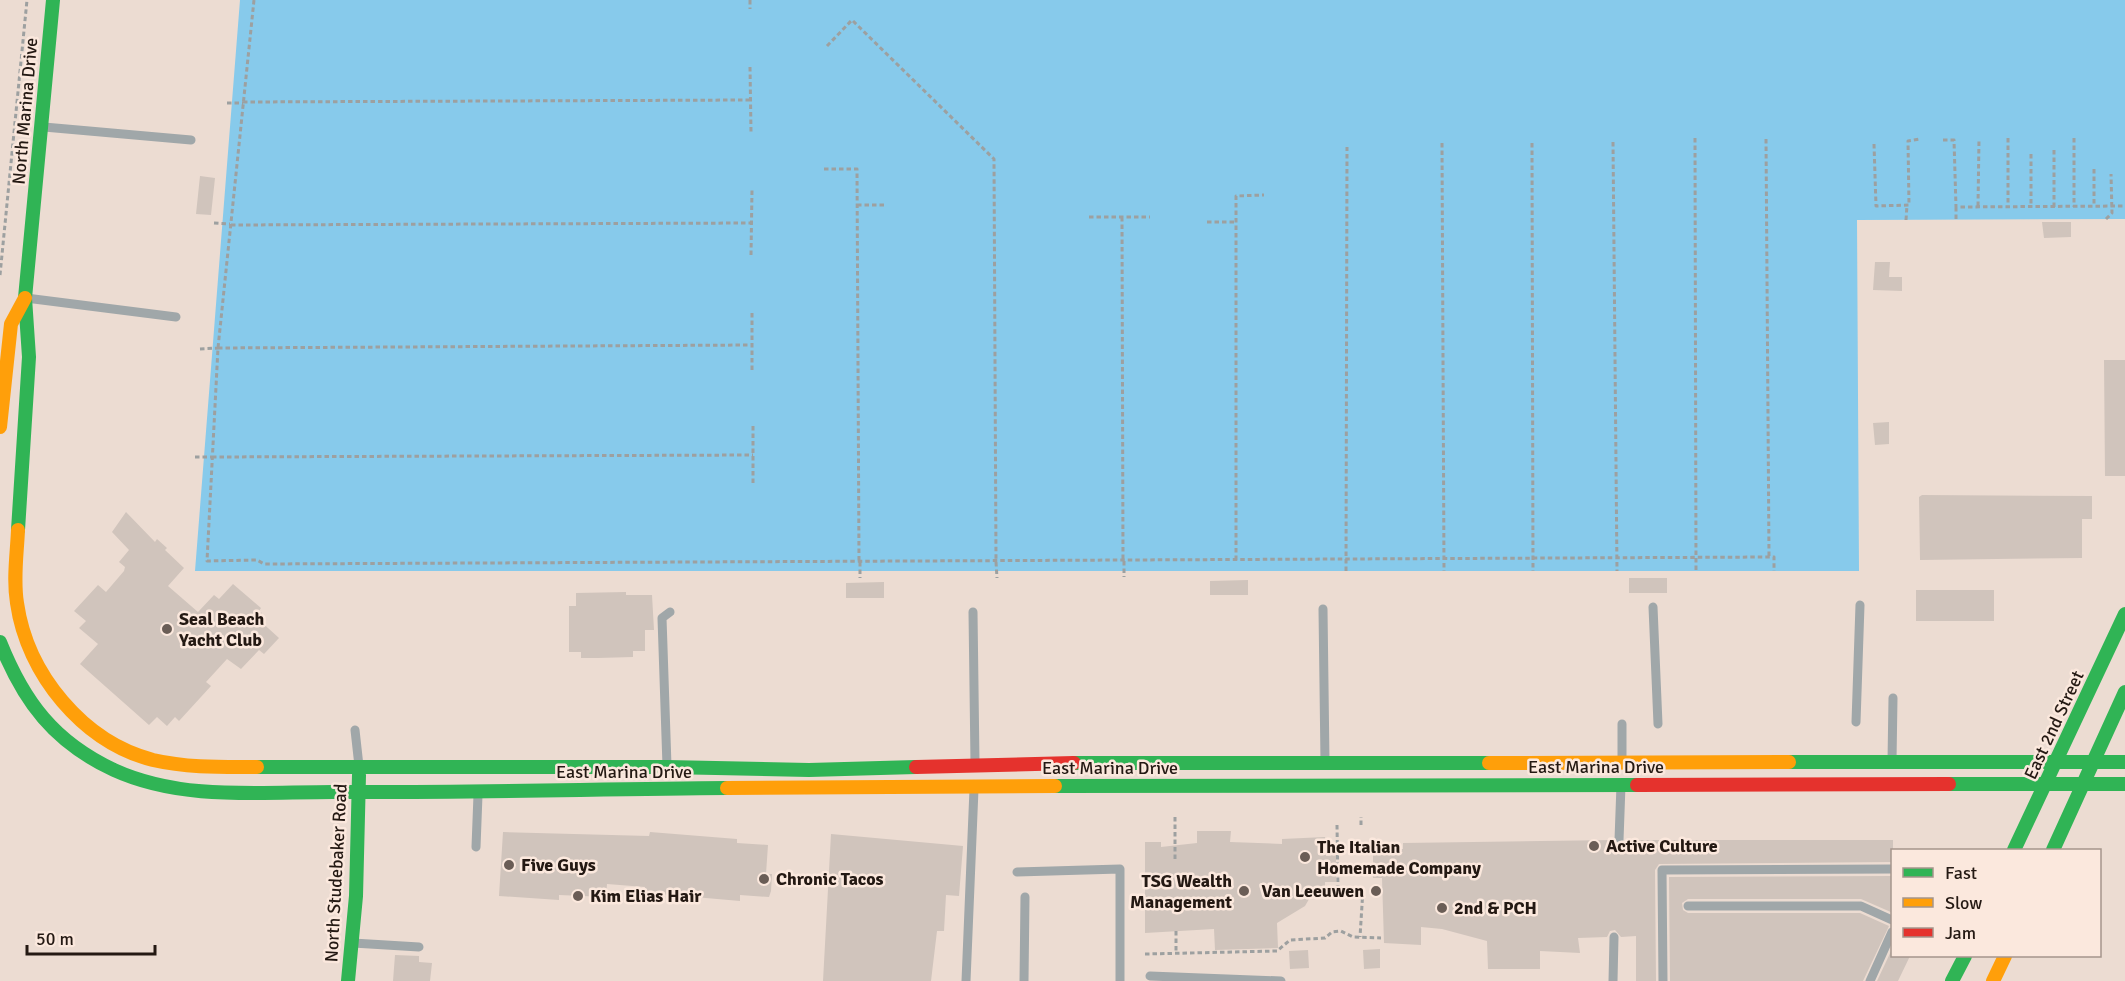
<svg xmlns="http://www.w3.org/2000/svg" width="2125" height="981" font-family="Signika,sans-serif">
<rect width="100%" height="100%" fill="#ecdcd2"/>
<path fill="#87caeb" d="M240 0H2125V219L1857 220 1859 571H195Z"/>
<path fill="#d0c4bc" d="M200 176 215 178 211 215 196 214Z
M2042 222H2071V237L2044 238Z
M1875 262H1890L1889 277H1902V291L1873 290Z
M2104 360H2125V476H2105Z
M1889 422V444L1875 445 1873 423Z
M1922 495 2092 496V519H2082V558L1920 560 1919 497Z
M126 512 155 542 157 539 167 548 165 550 184 568 168 586 198 612 214 595 219 599 233 584 261 608 259 611 262 613 257 618 279 638 264 654 259 650 241 669 227 659 206 682 211 686 179 721 175 717 167 726 157 717 149 725 80 664 98 644 79 628 86 621 74 611 98 585 106 592 124 571 125 567 119 562 129 550 112 532Z
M1629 578H1667V593H1629Z
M1248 580V595H1210V581Z
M884 582V598H846V583Z
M1916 590H1994V621H1916Z
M626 592V595H652L654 630H645V651H633V657L598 658H581V652H569V606H576V593Z
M1197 831H1231L1230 842 1282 844V839L1325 837 1326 856 1336 855V882H1325V894H1312L1305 906 1277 923 1278 948 1215 950 1214 929 1145 933V842H1161V847L1197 843Z
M503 832 649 836 650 832 737 839V843L768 845 766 874H772L771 891 769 897 740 895V901L660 894 645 891V887L607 884 606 897 559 895V900L499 896Z
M831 834 963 846 959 896 946 895 944 931H937L931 981H823Z
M1612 840 1619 847 1626 840H1893V862L1659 864 1655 870 1656 981H1636V936L1621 937 1615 930 1610 931 1607 937 1578 938 1580 953 1540 951V969H1488L1487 941 1442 929 1421 927V945L1384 943 1382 878H1373V849H1403V843Z
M1893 876V913L1861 899H1688L1682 903 1683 910 1688 913H1860L1889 926 1863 981H1670L1669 877Z
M1893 947V956H1910L1898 981H1877Z
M1380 949V968L1364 969 1363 950Z
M1308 950 1309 968 1290 969 1289 951Z
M395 955 419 956V962L432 963 430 981H393Z"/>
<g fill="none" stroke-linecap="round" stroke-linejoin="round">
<path stroke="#9da0a0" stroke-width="3" stroke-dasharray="4.5 3" stroke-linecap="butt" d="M254 0 218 348 207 561 257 560 264 564 1774 557V571
M750 0V9
M827 46 852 20 994 159 996 561
M750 67 751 132
M243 102 751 100
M227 103H243
M1695 138 1696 571
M2008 138V207
M2074 138V207
M1766 139 1769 557
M1943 140H1954L1956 207 2125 206
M1613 142 1617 571
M1442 143 1444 571
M1532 143 1533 571
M1874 144 1876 206 1909 205 1908 141 1920 139
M2054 150V207
M2031 154V207
M824 169H857L859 561
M2094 169V206
M857 205H885
M1978 206 1979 139
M1956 207V220
M1089 217H1150
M1122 217 1123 560
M2106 219 2112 213 2111 174
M1906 220 1907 205
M1207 222H1235
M214 223 230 224
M231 225 752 223
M751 255 752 190
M0 275 27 0
M752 313V373
M218 348 752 345
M200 349 219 348
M753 426V483
M195 457H212
M212 457 753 455
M1236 560V196L1264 195
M1124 561V577
M860 562V578
M996 562 997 578
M1346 571 1347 147
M1175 817V860
M1337 825 1338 888 1363 889 1360 937
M1361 825V817
M1176 931V953
M1145 954 1277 951 1290 940 1325 938 1332 932 1341 931 1353 937 1381 938"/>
<path stroke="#a0a7a9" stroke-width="9" d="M44 127 191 140
M26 298 176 317
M1653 607 1658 724
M1323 609 1325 762
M973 612 975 763
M1856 722 1860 605
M355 730 359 766
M1622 759V724
M1892 761 1893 698
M667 766 662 618 670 612
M1619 840 1621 785
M476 847 478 795
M1017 872 1120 869V981
M1688 906H1861L1892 920
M353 943 419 947
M1150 976 1281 981
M966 981 974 789
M1024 981 1025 897
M1613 981 1614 937
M1663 981 1662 870 1892 869
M1870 981 1892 932"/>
<path stroke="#30b455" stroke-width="14" d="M18 530 29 357 25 298 53 0
M0 642C24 702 54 742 114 770 182 801 260 792 333 792 465 793 596 789 727 788
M1789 762H2125
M1074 763H1489
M257 767H667L809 770 916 767
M1949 784H2125
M1055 786 1637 785
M2014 850 2125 614
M2053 850 2125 692
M348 981 356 896 359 775
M1952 981 1965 956"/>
<path stroke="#ff9f0a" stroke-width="14" d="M0 427 11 324 25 298
M18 530C17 554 13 579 17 603 27 674 83 742 153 760 188 768 222 767 257 767
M1489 763 1789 762
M727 788 1055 786
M1993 981 2005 956"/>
<path stroke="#e5322d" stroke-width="14" d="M916 767 1074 763
M1637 785 1949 784"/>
</g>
<g fill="#6a5d56" stroke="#fbe8dd" stroke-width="2">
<circle cx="167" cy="629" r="6"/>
<circle cx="1594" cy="846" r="6"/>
<circle cx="1305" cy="857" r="6"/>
<circle cx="509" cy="865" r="6"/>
<circle cx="764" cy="879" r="6"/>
<circle cx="1244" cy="891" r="6"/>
<circle cx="1376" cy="891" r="6"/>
<circle cx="578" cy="896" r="6"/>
<circle cx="1442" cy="908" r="6"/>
</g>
<g text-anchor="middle" stroke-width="5" stroke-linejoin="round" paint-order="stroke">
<g font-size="18" fill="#241913" stroke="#fbe8dd">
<text transform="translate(25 111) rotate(-85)" y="6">North Marina Drive</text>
<text transform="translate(2054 725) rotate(-65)" y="6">East 2nd Street</text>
<text x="1596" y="773">East Marina Drive</text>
<text x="1110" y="774">East Marina Drive</text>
<text x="624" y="778">East Marina Drive</text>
<text transform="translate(336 873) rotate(-87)" y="6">North Studebaker Road</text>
</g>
<g font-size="18" font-weight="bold" fill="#241913" stroke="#fbe8dd" text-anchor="start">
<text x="179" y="625">Seal Beach<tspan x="179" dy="21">Yacht Club</tspan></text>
<text x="1606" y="852">Active Culture</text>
<text x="1317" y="853">The Italian<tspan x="1317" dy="21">Homemade Company</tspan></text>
<text x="521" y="871">Five Guys</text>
<text x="776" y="885">Chronic Tacos</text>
<text x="1232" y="887" text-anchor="end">TSG Wealth<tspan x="1232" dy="21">Management</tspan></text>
<text x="1364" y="897" text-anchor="end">Van Leeuwen</text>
<text x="590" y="902">Kim Elias Hair</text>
<text x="1454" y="914">2nd &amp; PCH</text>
</g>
</g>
<rect x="1891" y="849" width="210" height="108" fill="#fbe8dd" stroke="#a5958c" stroke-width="1.5"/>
<rect x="1903" y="868" width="30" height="9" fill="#30b455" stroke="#a5958c" stroke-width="1.5"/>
<text x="1945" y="879" font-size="18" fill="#241913">Fast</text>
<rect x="1903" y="898" width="30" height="9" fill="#ff9f0a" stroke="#a5958c" stroke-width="1.5"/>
<text x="1945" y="909" font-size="18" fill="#241913">Slow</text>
<rect x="1903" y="928" width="30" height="9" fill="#e5322d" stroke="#a5958c" stroke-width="1.5"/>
<text x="1945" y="939" font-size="18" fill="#241913">Jam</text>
<path d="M27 945v9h128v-9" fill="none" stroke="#241913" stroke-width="3"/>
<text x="36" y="945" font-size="18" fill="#241913" stroke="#fbe8dd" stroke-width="4.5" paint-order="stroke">50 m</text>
</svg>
